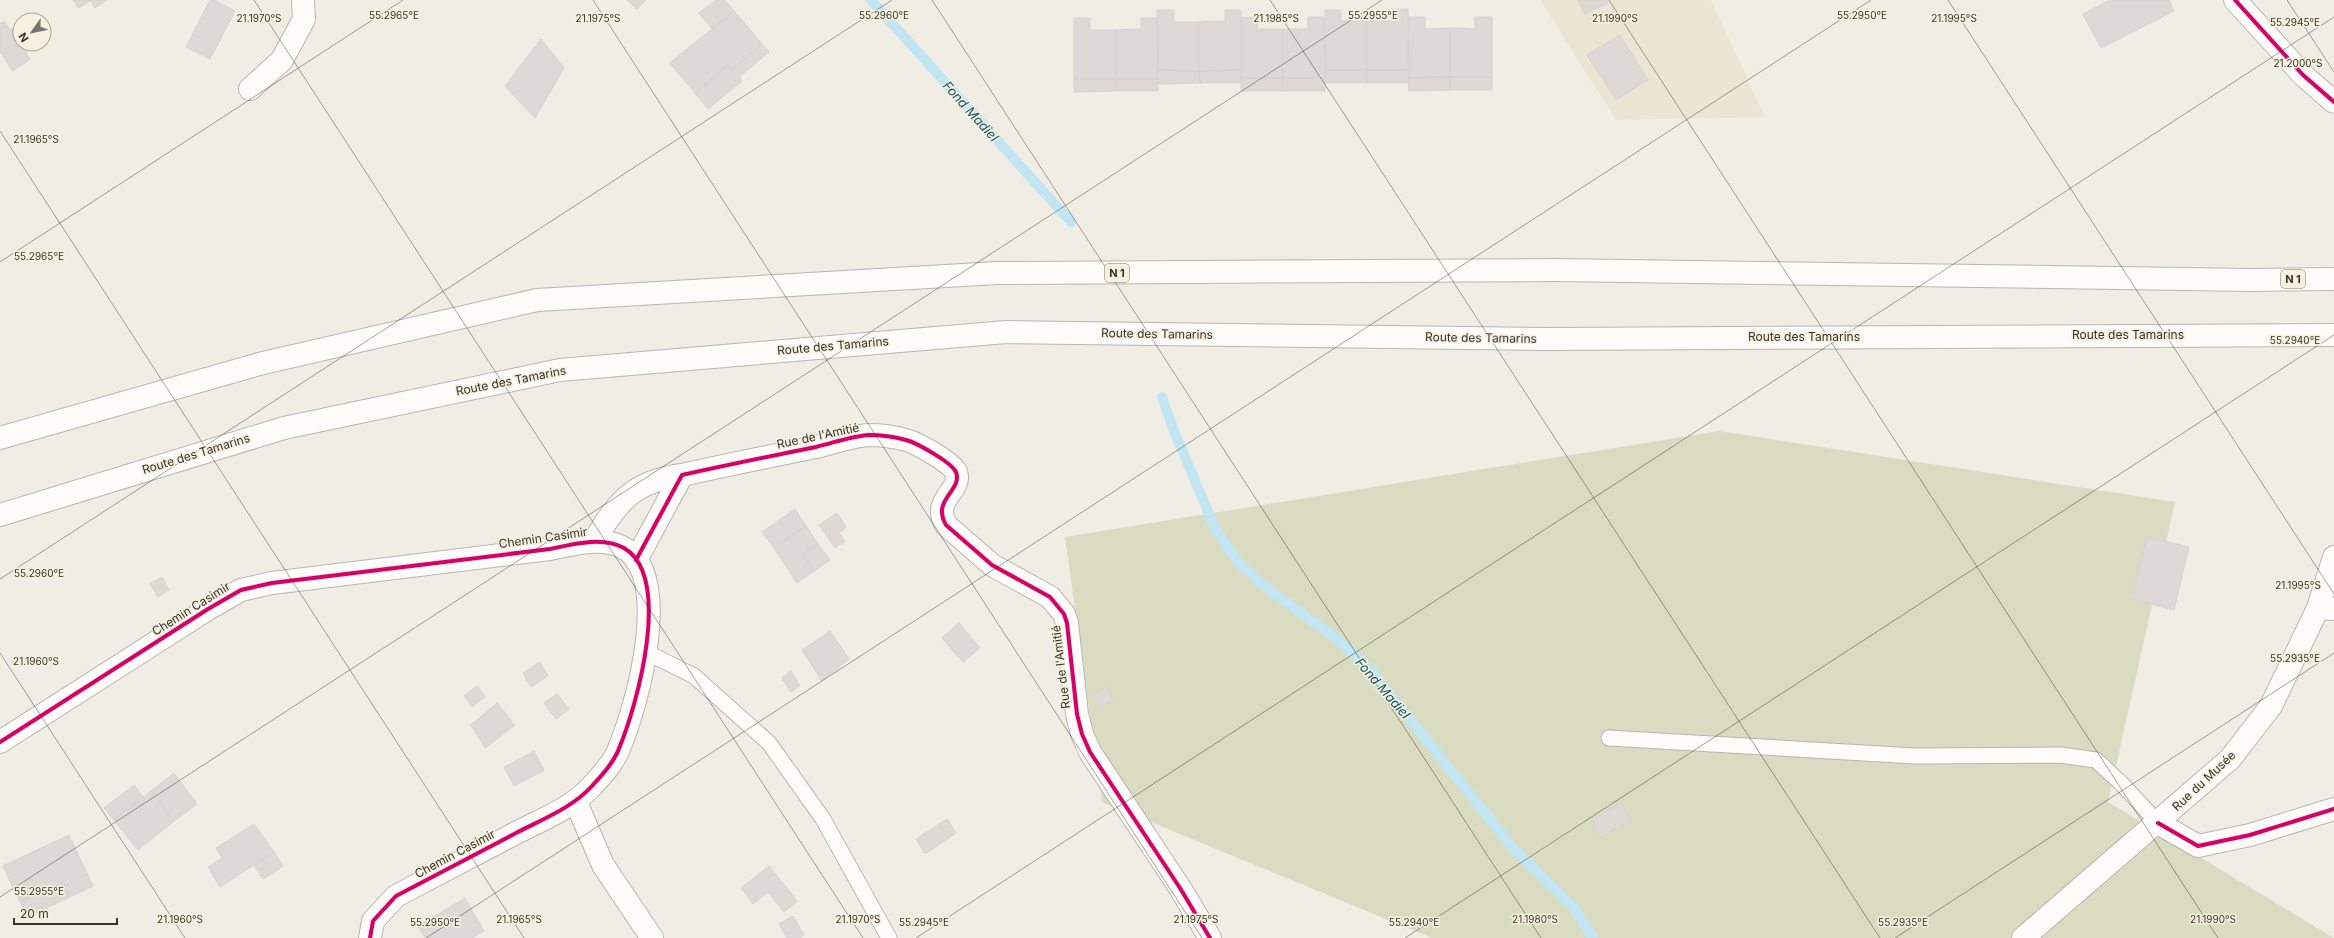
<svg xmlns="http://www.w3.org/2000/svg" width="2334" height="938" font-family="Inter,sans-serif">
<rect width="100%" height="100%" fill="#f0eee4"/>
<path fill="#ebe6d4" d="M1540 0H1711L1765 117 1616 120Z"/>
<path fill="#dadcc2" d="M1719 431 2175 502 2108 802 2334 938H1432L1102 802 1065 537Z"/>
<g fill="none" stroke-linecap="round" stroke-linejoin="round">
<path stroke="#c1e5f3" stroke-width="10" d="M871 0 1071 222
M1162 397 1174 431 1215 528 1237 561 1264 586 1337 639 1368 667 1513 848 1574 908 1593 938"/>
</g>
<path fill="#ded9d7" stroke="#d7d2d0" d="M73 0H90V1L79 8Z
M90 0H107L95 8Z
M210 0H214L235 11 210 59 186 47Z
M627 0H646L637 9Z
M715 0H725L734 11 712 29 699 13Z
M1578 0H1607L1608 3 1584 14Z
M2110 0H2169L2174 11 2101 48 2083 14Z
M1392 9H1408L1409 70H1367V21H1392Z
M1157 10H1174V22H1199V71L1158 70Z
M1225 10H1241V70L1199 71V22L1225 21Z
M1325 10H1341V21H1367V70H1325Z
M734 11 762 44 732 70 728 65 695 93 670 63Z
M1241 17 1258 18 1257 29H1283V78H1241Z
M1308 17H1324L1325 78H1283V29H1308Z
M1408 17H1425V29L1450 28V77L1408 78Z
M1475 17H1492V77H1450V28L1475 29Z
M1074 18H1090V30H1116V79H1074Z
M1141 18H1157L1158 79H1116V30L1141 29Z
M4 21 30 59 13 71 0 52V24Z
M20 23V43L10 30Z
M1620 35 1648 80 1616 100 1587 55Z
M541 39 564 68 535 118 505 86Z
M20 44H36L26 52Z
M762 44 769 52 739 77 742 81 708 109 695 93 728 65 732 70Z
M1158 70 1199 71 1200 83 1158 84Z
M1241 70V83H1200L1199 71Z
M1325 70H1367V83H1325Z
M1367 70H1409L1408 83H1367Z
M1450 77V90L1409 91 1408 78Z
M1450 77H1492V90H1450Z
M1241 78H1283V91H1241Z
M1283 78H1325V91H1283Z
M1074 79H1116V91L1074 92Z
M1116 79H1158V91H1116Z
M795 509 806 526 774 548 762 532Z
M837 513 846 527 839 533 845 541 835 548 819 525Z
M806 526 818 544 802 554 814 571 797 583 774 548Z
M2147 537 2189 547 2174 610 2131 599Z
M818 544 830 560 814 571 802 554Z
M162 577 169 590 158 597 150 584Z
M959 623 980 648 963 662 942 638Z
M830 631 849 659 822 681 802 650Z
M540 662 548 676 531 687 523 673Z
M791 671 800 686 791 692 782 678Z
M477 686 485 697 472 707 464 696Z
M1107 687 1114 700 1100 707 1093 694Z
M557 694 569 709 556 719 544 703Z
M497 703 515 725 485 748 471 725Z
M534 751 544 770 543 771 531 753Z
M531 753 543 771 514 786 504 767Z
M174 773 197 804 174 821 151 791Z
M134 785 143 797 114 820 104 808Z
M151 791 174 821 138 850 114 820Z
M1622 803 1631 820 1601 837 1592 820Z
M947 819 956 833 925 854 916 839Z
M254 824 274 852 220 887 208 867 222 858 216 848Z
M69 835 93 886 70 897 63 882 20 902 3 866Z
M274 852 283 866 263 879 254 866Z
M769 866 797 901 784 912 768 892 753 904 741 888Z
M63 882 70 897 27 917 20 902Z
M465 898 484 931 472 938H425L418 926Z
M793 916 804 935 799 938H787L779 924Z"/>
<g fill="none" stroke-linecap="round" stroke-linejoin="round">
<defs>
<path id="service" d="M646 652 694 676 769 743 823 819 889 938
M1609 738 1915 756 2060 755 2096 760 2122 784 2158 823"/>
<path id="minor" d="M2235 0 2303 75 2334 102
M250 89 282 60 304 19 303 0
M594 541C618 501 634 481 682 475
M636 560 682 475C727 465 771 456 816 447 833 443 852 436 869 435 880 435 895 437 906 440 917 443 951 462 956 472 963 491 931 499 946 525L992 565 1050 597 1064 614 1067 623 1077 714 1082 734 1090 752 1180 888 1210 938
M0 742 208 609 241 590 272 583 550 549C573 544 603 536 624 548 673 577 637 705 620 746 615 761 603 774 592 786 572 808 543 819 516 833 476 854 436 875 396 896L373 921 370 938
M576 802 603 865 652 938
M2158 823 2198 846 2250 835 2334 809"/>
<path id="secondary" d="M2023 938 2230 759 2271 706 2318 608 2334 557"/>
<path id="trunk" d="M0 438 263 363 537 300 997 273 1555 270 2252 280 2334 279
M0 515 284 428 560 370 1006 332 1545 339 2334 335
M2318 608 2334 609"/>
</defs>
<use href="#service" stroke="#b8b6ae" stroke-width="17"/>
<use href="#minor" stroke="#b8b6ae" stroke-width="24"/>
<use href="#secondary" stroke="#b8b6ae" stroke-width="24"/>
<use href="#trunk" stroke="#b8b6ae" stroke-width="24"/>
<use href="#service" stroke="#fdfcfb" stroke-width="15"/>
<use href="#minor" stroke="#fdfcfb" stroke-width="22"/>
<use href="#secondary" stroke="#fdfcfb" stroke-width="22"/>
<use href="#trunk" stroke="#fdfcfb" stroke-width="22"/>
<defs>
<path id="cycleway" d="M2235 0 2303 75 2334 102
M636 560 682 475C727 465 771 456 816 447 833 443 852 436 869 435 880 435 895 437 906 440 917 443 951 462 956 472 963 491 931 499 946 525L992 565 1050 597 1064 614 1067 623 1077 714 1082 734 1090 752 1180 888 1210 938
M0 742 208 609 241 590 272 583 550 549C573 544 603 536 624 548 673 577 637 705 620 746 615 761 603 774 592 786 572 808 543 819 516 833 476 854 436 875 396 896L373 921 370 938
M2158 823 2198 846 2250 835 2334 809"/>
</defs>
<use href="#cycleway" stroke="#f6f1de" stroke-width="6"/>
<use href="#cycleway" stroke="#d6006c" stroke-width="4"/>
</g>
<path fill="none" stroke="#35332c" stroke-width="1" stroke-opacity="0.45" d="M254 0 863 938M593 0 1202 938M932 0 1541 938M1270 0 1880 938M1609 0 2218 938M1948 0 2334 594M2287 0 2334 72M0 131 524 938M0 262 403 0M0 579 892 0M0 653 185 938M0 897 1382 0M426 938 1871 0M916 938 2334 17M1405 938 2334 335M1895 938 2334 653"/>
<g text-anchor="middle" stroke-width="3" stroke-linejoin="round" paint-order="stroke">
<g fill="#f6f1de" stroke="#6f6c61" stroke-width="1">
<rect x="1105" y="264" width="24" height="18" rx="3"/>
<rect x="2281" y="270" width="24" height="18" rx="3"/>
</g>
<g font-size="11" font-weight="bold" fill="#35332c">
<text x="1117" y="277">N 1</text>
<text x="2293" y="283">N 1</text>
</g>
<g font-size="12" fill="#35332c" stroke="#f6f1de">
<text transform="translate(1157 334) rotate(1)" y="4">Route des Tamarins</text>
<text x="2128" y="339">Route des Tamarins</text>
<text x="1804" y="341">Route des Tamarins</text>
<text transform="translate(1481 338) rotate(1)" y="4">Route des Tamarins</text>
<text transform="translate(833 346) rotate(-5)" y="4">Route des Tamarins</text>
<text transform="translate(511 381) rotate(-11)" y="4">Route des Tamarins</text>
<text transform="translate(818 436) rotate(-12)" y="4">Rue de l'Amitié</text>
<text transform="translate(196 454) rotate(-17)" y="4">Route des Tamarins</text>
<text transform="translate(543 538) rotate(-8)" y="4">Chemin Casimir</text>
<text transform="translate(191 609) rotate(-32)" y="4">Chemin Casimir</text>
<text transform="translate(1061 667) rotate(-97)" y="4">Rue de l'Amitié</text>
<text transform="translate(2204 781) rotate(-43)" y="4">Rue du Musée</text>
<text transform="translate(455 854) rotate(-28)" y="4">Chemin Casimir</text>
</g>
<g font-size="13" font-style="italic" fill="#0c5169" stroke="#f6f1de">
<text transform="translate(971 111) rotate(48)" y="5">Fond Madiel</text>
<text transform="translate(1383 688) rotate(49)" y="5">Fond Madiel</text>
</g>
</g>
<g font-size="10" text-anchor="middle" fill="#35332c" stroke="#f6f1de" stroke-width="3" stroke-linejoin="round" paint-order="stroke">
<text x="394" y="19">55.2965°E</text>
<text x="884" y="19">55.2960°E</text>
<text x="1373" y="19">55.2955°E</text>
<text x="1862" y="19">55.2950°E</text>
<text x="259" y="22">21.1970°S</text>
<text x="598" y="22">21.1975°S</text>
<text x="1276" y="22">21.1985°S</text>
<text x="1954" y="22">21.1995°S</text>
<text x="1615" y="22">21.1990°S</text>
<text x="2295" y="26">55.2945°E</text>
<text x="2298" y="67">21.2000°S</text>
<text x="36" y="143">21.1965°S</text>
<text x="39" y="260">55.2965°E</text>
<text x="2295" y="344">55.2940°E</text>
<text x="39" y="577">55.2960°E</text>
<text x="2298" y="589">21.1995°S</text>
<text x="2295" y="662">55.2935°E</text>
<text x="36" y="665">21.1960°S</text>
<text x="39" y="895">55.2955°E</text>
<text x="180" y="923">21.1960°S</text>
<text x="519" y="923">21.1965°S</text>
<text x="858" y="923">21.1970°S</text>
<text x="1196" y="923">21.1975°S</text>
<text x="1535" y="923">21.1980°S</text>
<text x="2213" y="923">21.1990°S</text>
<text x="435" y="926">55.2950°E</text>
<text x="924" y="926">55.2945°E</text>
<text x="1414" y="926">55.2940°E</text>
<text x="1903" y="926">55.2935°E</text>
</g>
<g transform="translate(32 32) rotate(237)"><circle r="19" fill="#f6f1de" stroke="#a9a597"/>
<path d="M0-3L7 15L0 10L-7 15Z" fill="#76746c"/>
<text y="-6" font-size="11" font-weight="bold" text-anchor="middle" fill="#35332c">N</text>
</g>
<path d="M14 918v6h103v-6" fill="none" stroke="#35332c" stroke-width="2"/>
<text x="20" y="918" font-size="12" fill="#35332c" stroke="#f6f1de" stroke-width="3" paint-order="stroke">20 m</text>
</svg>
